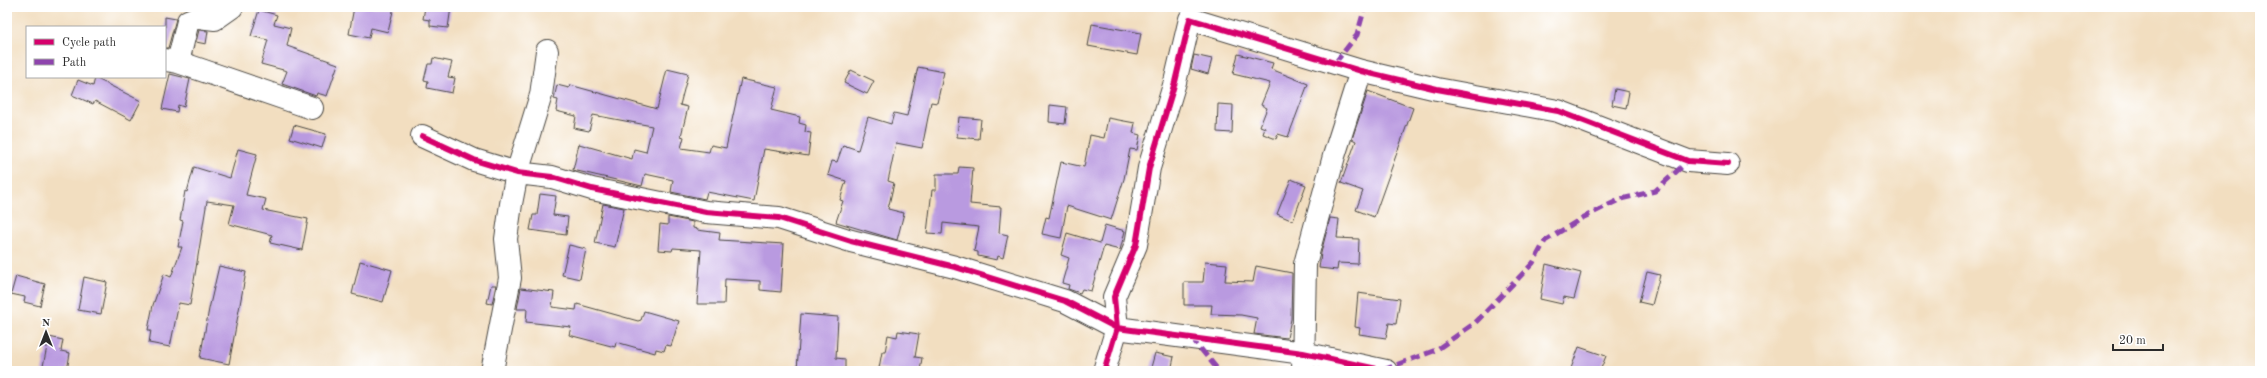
<svg xmlns="http://www.w3.org/2000/svg" width="2267" height="378" font-family="'Old Standard TT',serif">
<rect width="100%" height="100%" fill="#fff"/>
<filter id="ink" filterUnits="userSpaceOnUse"><feTurbulence type="fractalNoise" baseFrequency=".025" numOctaves="2"/><feDisplacementMap in="SourceGraphic" scale="8" xChannelSelector="R" yChannelSelector="G"/><feConvolveMatrix kernelMatrix="1 2 1 2 8 2 1 2 1" color-interpolation-filters="sRGB"/></filter>
<filter id="wash" filterUnits="userSpaceOnUse"><feTurbulence type="fractalNoise" baseFrequency=".012" numOctaves="4" result="noise"/><feDisplacementMap in="SourceGraphic" scale="16" xChannelSelector="R" yChannelSelector="G"/><feGaussianBlur stdDeviation="0.9" result="paint"/><feColorMatrix in="noise" values="0 0 0 0 0 0 0 0 0 0 0 0 0 0 0 0 0 1.4 0 .05"/><feComposite in="paint" operator="in"/></filter>
<g filter="url(#wash)">
<rect width="100%" height="100%" fill="#f2dec0"/>
<g id="blocks">
<path fill="#b99ae0" d="M354 7H394L388 32 371 28 369 38 349 34Z
M425 7H451L448 28 430 26V20L423 19Z
M259 10 277 15 274 24 291 28 287 46 338 64 327 96 317 93 316 96 282 84 287 71 261 64 268 40 251 36Z
M165 17 176 19 168 48H165Z
M1092 24 1141 33 1137 55 1088 46Z
M199 30 208 31 206 44 196 42Z
M1238 54 1273 63 1271 69 1308 84 1288 137 1278 134 1276 139 1263 134 1265 128 1260 126 1267 108 1261 105 1270 83 1233 74Z
M1194 55 1212 59 1208 74 1191 69Z
M433 58 452 62 448 77 455 78 452 93 427 88 428 81 424 80 428 64H432Z
M918 67 944 72 937 103 931 102 922 148 896 143 888 181 894 183 888 209 904 213 897 240 836 222 843 201 840 200 846 181 828 175 832 161 837 162 843 145 858 150 868 117 891 124 894 113 907 116Z
M667 69 688 74 680 105 688 107 681 136 684 137 681 148 709 152 711 145 726 148 741 79 777 87 771 110 800 117 799 123 806 125 805 132 811 133 808 156 764 149 754 201 707 192 705 199 671 192 673 180 645 174 642 186 573 170 579 144 632 159 634 149 646 152 652 126 593 115 589 131 574 128 576 116 556 111 558 100 554 99 557 85 569 88 570 85 657 109Z
M851 70 874 81 867 94 844 83Z
M170 74 190 79 184 107 178 105 177 112 162 109Z
M95 78 141 101 131 120 95 101 93 104 72 95 78 80 93 86Z
M1615 89 1629 92 1626 108 1612 105Z
M1368 91 1413 108 1374 217 1356 210 1363 191 1341 183 1356 141 1352 139Z
M1218 104 1233 105 1232 133 1217 132Z
M1050 105 1067 107 1065 124 1049 122Z
M959 117 981 119 979 139 957 137Z
M1108 118 1135 123 1133 133 1140 135 1137 150 1130 149 1124 179 1111 220 1067 206 1061 238 1042 234 1046 217 1049 218 1061 162 1084 167 1090 135 1104 138Z
M294 125 326 134 322 148 290 138Z
M238 149 257 154 246 195 266 199 263 210 308 219 302 250 270 243 272 235 229 224 234 205 207 201 190 305 179 303 170 347 149 343 151 330H148L153 305 164 274 171 277 182 247H178L183 221 180 220 185 191 187 192 194 167 230 178Z
M959 167 973 168 970 204 1001 207 999 233 1008 235 1003 258 998 256 997 260 978 256V252L974 251 979 227 943 223 942 234 927 233 932 190H936V174H958Z
M1291 179 1306 185 1293 221 1277 214Z
M540 194 556 196 553 215 568 217 566 235 530 230 533 215H537Z
M603 204 624 208 615 247 595 243Z
M668 217 693 222V228L697 229V230L720 233 719 240 784 244 781 292 760 290V281L725 279 724 304H697L701 250 673 248 672 251 658 250 660 224 668 225Z
M1330 218 1339 219 1337 238 1359 239 1358 264 1338 263 1337 270 1319 268 1321 253Z
M1105 225 1125 231 1120 250 1104 246 1091 291 1082 289 1080 293 1068 289 1069 285 1062 283 1069 258 1061 255 1067 233 1100 243Z
M569 245 586 249 580 279 562 275Z
M360 261 392 270 383 302 352 294Z
M1205 262 1227 264 1225 281 1253 282 1256 266 1292 273 1291 319 1287 338 1254 334 1257 318 1241 315 1211 314 1212 305H1184V282H1203Z
M1546 264 1581 273 1574 299 1564 297 1562 304 1540 299Z
M219 266 246 272 229 364 200 358 209 309Z
M1647 272 1660 275 1652 305 1639 302Z
M16 276 45 284 40 306 24 302 25 297 11 294Z
M84 277 107 282 101 314 78 310Z
M491 285H496L492 304 487 303Z
M521 288 554 292 552 307 576 310 577 304 638 321 641 320 644 311 679 321 671 346 666 345 664 351 656 349 655 353 616 342 615 347 569 335 571 327 526 322 527 309H517Z
M1358 293 1400 299 1396 324 1389 323 1386 338 1359 334 1360 328 1355 327Z
M801 314 838 317 836 358 845 359V371L797 370Z
M898 331 919 334 915 357 922 358 920 371H898L879 368 882 352H885L888 335 897 337Z
M49 337 63 340 61 351 70 353 67 371H42Z
M1579 347 1606 356 1600 371H1570Z
M1155 353 1174 357 1171 371H1150Z"/>
</g>
</g>
<g filter="url(#ink)">
<use href="#blocks" fill-opacity="0" stroke="#494641" stroke-width="1"/>
<g fill="none" stroke-linecap="round" stroke-linejoin="round">
<defs>
<path id="minor" d="M165 60 178 62 312 108
M178 62 188 21 198 17 215 19 232 7
M422 136 474 160 517 173 552 177 592 189 706 212 779 218 851 241 955 267 1065 301 1117 328 1303 353 1386 371
M492 371 510 278 506 239 511 204 517 173 541 95 547 51
M1104 371 1117 328 1114 297 1136 245 1149 168 1175 82 1190 19 1361 71 1437 89 1558 111 1688 161 1728 164
M1303 371 1305 264 1334 156 1361 71"/>
</defs>
<use href="#minor" stroke="#494641" stroke-width="24"/>
<use href="#minor" stroke="#fff" stroke-width="22"/>
<path stroke="#8e44ad" stroke-width="5" stroke-dasharray="10 5" stroke-linecap="butt" d="M1335 63 1357 35 1365 7
M1191 337 1219 371
M1383 370 1436 350 1475 323 1533 263 1545 241 1582 218 1621 199 1655 191 1688 161"/>
<defs>
<path id="cycleway" d="M422 136 474 160 517 173 552 177 592 189 706 212 779 218 851 241 955 267 1065 301 1117 328 1303 353 1386 371
M1104 371 1117 328 1114 297 1136 245 1149 168 1175 82 1190 19 1361 71 1437 89 1558 111 1688 161 1728 164"/>
</defs>
<use href="#cycleway" stroke="#fff" stroke-width="8"/>
<use href="#cycleway" stroke="#d6006c" stroke-width="6"/>
</g>
</g>
<rect width="2267" height="378" fill="none" stroke="#fff" stroke-width="24"/>
<rect x="26" y="26" width="140" height="52" fill="#ffffff" stroke="#aaaaaa"/>
<rect x="34" y="39" width="20" height="6" fill="#d6006c" stroke="#aaaaaa"/>
<text x="62" y="46" font-size="12" fill="#2b2b2b">Cycle path</text>
<rect x="34" y="59" width="20" height="6" fill="#8e44ad" stroke="#aaaaaa"/>
<text x="62" y="66" font-size="12" fill="#2b2b2b">Path</text>
<g transform="translate(46 332)" stroke="#ffffff" stroke-width="3" paint-order="stroke">
<path d="M0-3L7 15L0 10L-7 15Z" fill="#2b2b2b"/>
<text y="-6" font-size="11" font-weight="bold" text-anchor="middle" fill="#2b2b2b">N</text>
</g>
<path d="M2113 344v6h50v-6" fill="none" stroke="#2b2b2b" stroke-width="2"/>
<text x="2119" y="344" font-size="12" fill="#2b2b2b" stroke="#ffffff" stroke-width="3" paint-order="stroke">20 m</text>
</svg>
